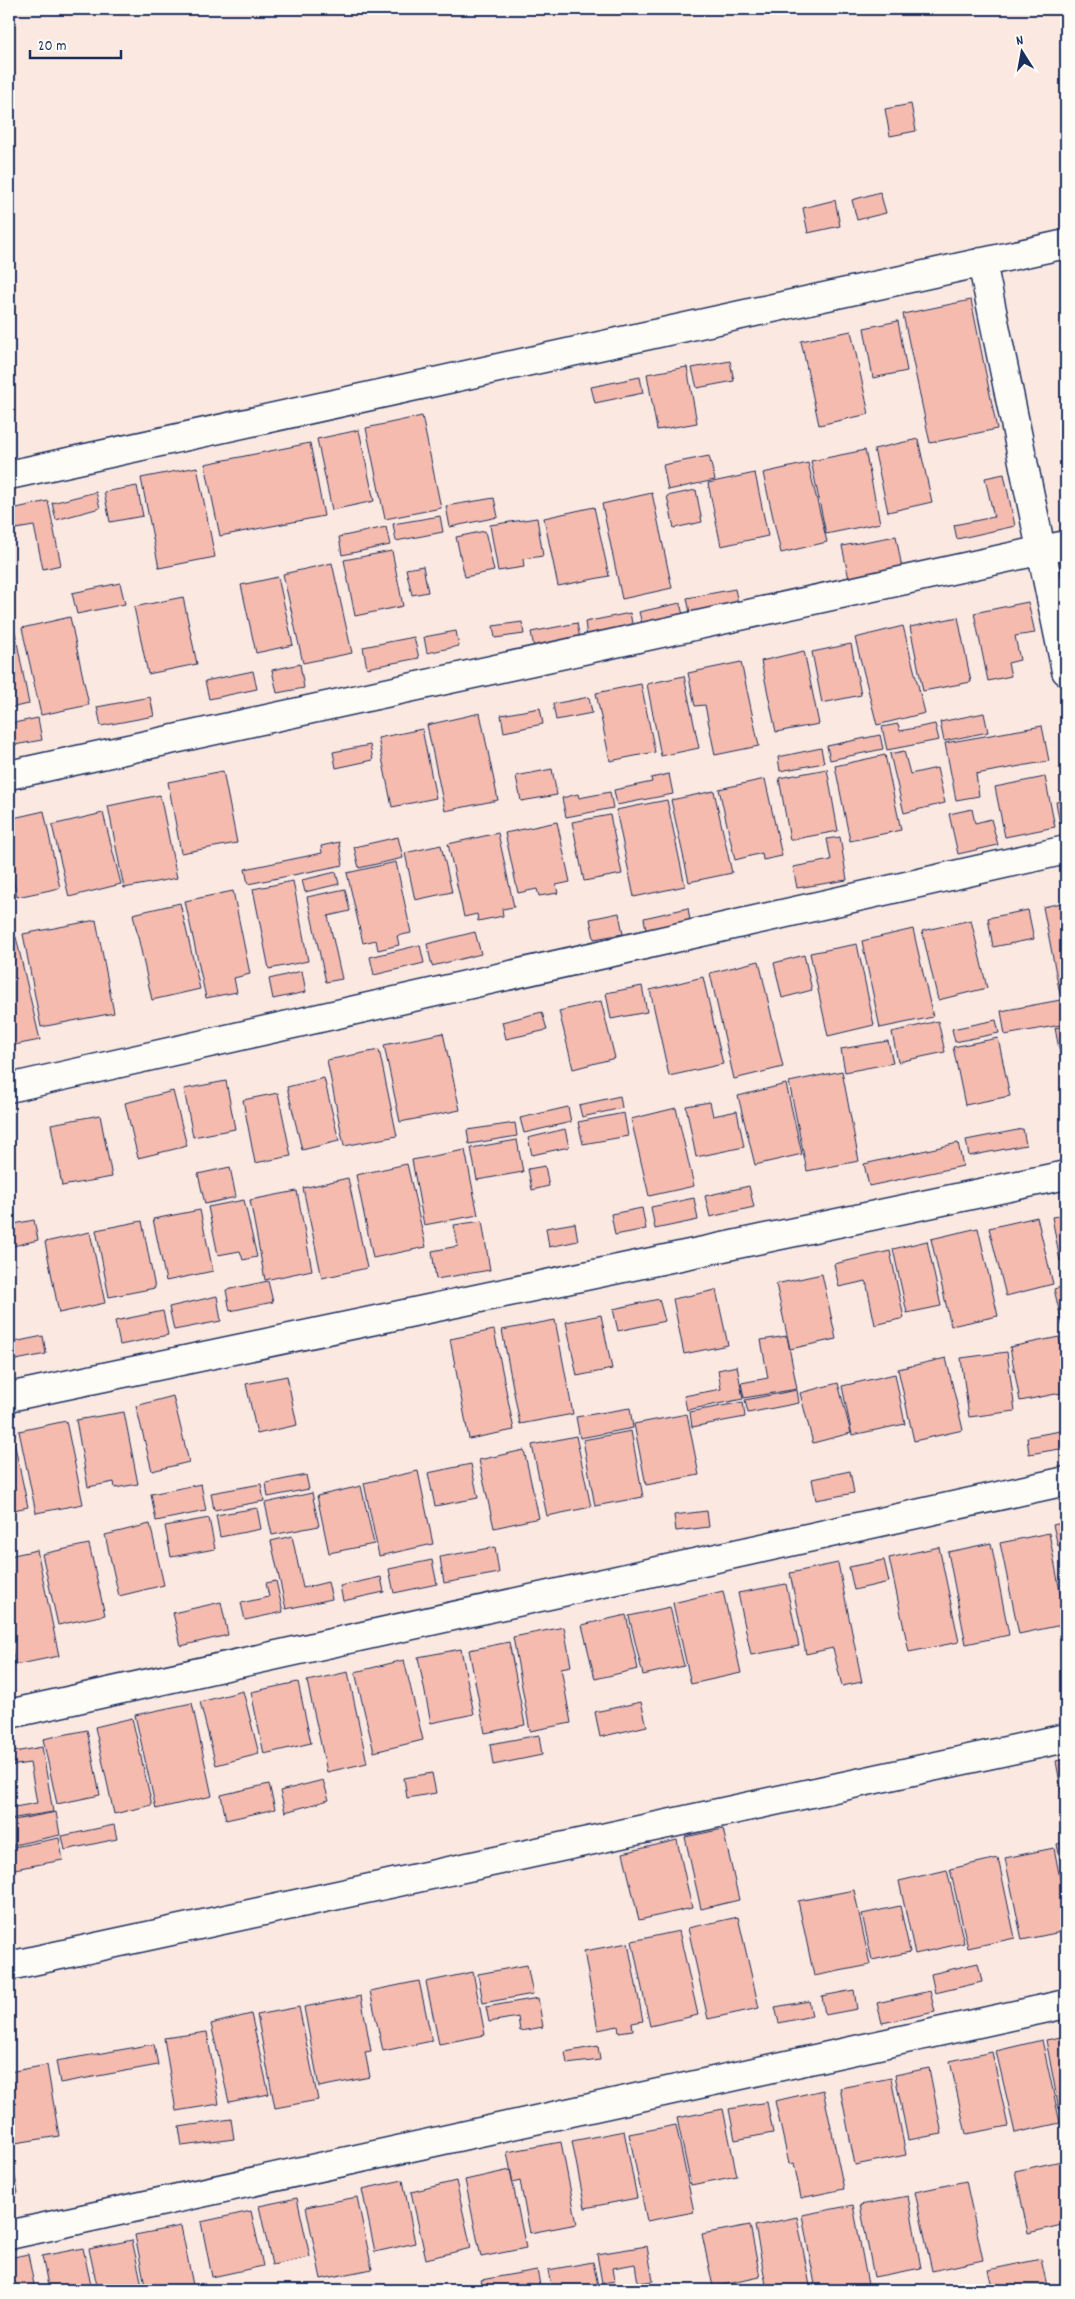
<svg xmlns="http://www.w3.org/2000/svg" width="1075" height="2299" font-family="Dekko,sans-serif">
<rect width="100%" height="100%" fill="#fbe8e1"/>
<filter id="ink" filterUnits="userSpaceOnUse"><feTurbulence type="fractalNoise" baseFrequency=".02" numOctaves="2"/><feDisplacementMap in="SourceGraphic" scale="10" xChannelSelector="R" yChannelSelector="G"/><feConvolveMatrix kernelMatrix="1 2 1 2 8 2 1 2 1" color-interpolation-filters="sRGB"/></filter>
<g filter="url(#ink)">
<path fill="#f5bbae" stroke="#1b2f5e" d="M911 104 916 131 890 136 885 109Z
M880 192 886 213 857 220 852 200Z
M835 200 840 226 808 233 803 208Z
M971 300 997 429 930 443 903 314Z
M898 321 907 371 873 378 864 328Z
M851 331 869 414 819 425 801 341Z
M730 361 734 381 697 388 692 368Z
M687 367 697 423 657 430 647 374Z
M640 377 643 393 595 403 591 387Z
M422 416 441 508 385 519 366 428Z
M359 430 374 501 332 510 317 439Z
M918 439 932 502 888 512 874 449Z
M310 443 324 516 220 536 205 464Z
M865 450 880 523 826 534 811 461Z
M709 456 715 480 668 490 663 465Z
M808 463 827 542 781 553 763 473Z
M197 467 215 557 159 568 141 478Z
M755 473 768 536 721 546 708 483Z
M1004 474 1015 526 957 539 954 525 994 517 985 478Z
M137 486 143 516 110 522 104 492Z
M696 490 702 522 674 528 667 496Z
M96 492 100 508 56 520 52 503Z
M652 493 672 588 622 599 602 504Z
M494 498 498 517 450 527 446 506Z
M48 501 61 565 43 569 34 526 16 529 12 509Z
M594 507 609 576 558 586 544 518Z
M440 516 443 532 396 541 393 524Z
M537 518 543 556 523 559 524 567 498 571 490 525Z
M386 527 390 545 342 555 339 537Z
M485 531 494 571 465 577 456 537Z
M896 536 902 568 849 579 842 546Z
M392 551 403 606 355 616 344 560Z
M332 563 352 653 303 663 283 574Z
M423 566 428 592 412 595 406 569Z
M278 577 293 645 256 653 241 585Z
M120 583 125 604 77 614 72 593Z
M735 589 738 603 690 613 687 598Z
M183 597 197 664 148 674 134 607Z
M1028 602 1035 633 1015 636 1020 660 1008 663 1011 676 988 681 974 613Z
M680 603 684 619 643 628 639 612Z
M630 613 633 628 587 637 585 622Z
M70 617 89 705 41 715 22 628Z
M958 617 971 682 923 691 910 627Z
M522 622 524 634 495 638 493 626Z
M577 623 580 639 534 648 531 632Z
M903 626 925 713 877 725 855 638Z
M456 631 459 646 427 653 424 637Z
M15 632 29 704 9 708V633Z
M414 637 419 658 367 668 363 647Z
M851 644 861 695 822 703 812 652Z
M804 651 819 724 776 732 761 661Z
M741 662 759 746 715 755 705 705 695 706 688 673Z
M300 664 304 688 277 693 272 670Z
M253 671 257 689 209 699 205 681Z
M684 676 699 748 661 756 647 684Z
M641 684 655 752 610 761 596 693Z
M150 697 154 716 101 726 97 707Z
M589 697 592 713 556 720 553 704Z
M540 708 543 724 504 732 501 715Z
M480 713 498 800 445 811 427 725Z
M984 713 988 732 944 741 940 722Z
M38 718 42 740 9 746V724Z
M898 724 900 731 935 724 939 740 887 750 882 727Z
M1042 726 1049 761 976 774 979 796 956 800 945 743Z
M422 729 436 798 392 807 378 738Z
M880 735 883 749 830 760 827 746Z
M370 745 373 760 336 768 333 752Z
M821 748 824 763 780 771 778 757Z
M904 751 910 774 937 768 945 803 904 813 890 754Z
M885 755 901 830 850 841 835 766Z
M552 769 557 795 521 801 516 776Z
M827 769 838 831 790 840 779 778Z
M223 771 237 843 181 853 168 782Z
M669 774 673 794 617 805 614 790 652 782 651 778Z
M1045 777 1055 827 1005 837 995 787Z
M765 779 782 856 763 860 762 853 735 860 719 789Z
M714 791 732 873 689 882 671 800Z
M610 792 613 808 566 817 562 798 578 794 579 798Z
M160 795 177 878 124 888 108 806Z
M667 800 685 886 634 897 616 810Z
M1066 800V823L1060 824 1056 802Z
M972 809 975 823 991 819 998 845 958 854 949 814Z
M44 811 60 888 17 897 9 859V819Z
M103 813 121 884 69 897 52 825Z
M610 815 622 874 584 881 572 822Z
M557 822 570 882 556 885 558 893 539 896 537 889 518 893 505 833Z
M498 833 514 907 502 909 503 916 478 921 477 914 464 917 448 844Z
M398 837 403 858 359 868 354 847Z
M840 837 847 880 797 888 793 867 831 860 827 839Z
M339 842 343 865 248 884 245 869 322 853 321 846Z
M441 845 452 892 415 900 405 853Z
M396 862 411 933 397 936 399 945 378 950 376 940 363 943 347 873Z
M336 872 339 884 305 892 302 880Z
M293 881 308 961 269 969 253 889Z
M345 889 350 911 328 916 342 979 326 982 307 897Z
M233 891 250 974 234 978 237 992 206 998 185 901Z
M1066 902V992L1060 994 1043 907Z
M180 903 200 989 152 1000 133 914Z
M688 908 690 921 646 930 644 918Z
M1028 910 1034 939 993 947 988 918Z
M619 913 623 934 594 939 590 919Z
M96 920 114 1013 41 1027 23 934Z
M971 920 987 988 938 1000 922 931Z
M913 929 933 1017 880 1028 862 941Z
M475 932 481 954 432 966 427 944Z
M16 937 40 1040 9 1046V938Z
M857 944 874 1025 828 1036 810 953Z
M420 945 424 963 374 975 370 957Z
M804 955 812 990 782 998 774 963Z
M759 961 783 1067 734 1079 710 973Z
M302 971 306 992 273 999 269 979Z
M703 977 723 1064 669 1076 650 990Z
M642 986 647 1012 611 1019 606 993Z
M1066 999V1024L1005 1035 1001 1011Z
M601 1001 615 1058 573 1069 559 1011Z
M542 1012 547 1030 506 1039 502 1022Z
M996 1020 999 1033 955 1042 952 1029Z
M938 1021 945 1052 898 1062 892 1032Z
M1066 1026V1085L1055 1028Z
M443 1033 460 1110 400 1122 384 1045Z
M998 1038 1010 1096 965 1105 953 1047Z
M888 1041 893 1063 845 1072 841 1049Z
M379 1050 397 1136 344 1146 327 1060Z
M842 1071 859 1161 807 1171 789 1082Z
M324 1078 339 1141 302 1150 287 1087Z
M226 1081 235 1129 193 1137 184 1089Z
M786 1084 802 1154 755 1165 738 1096Z
M173 1091 187 1146 138 1158 125 1103Z
M278 1093 291 1156 255 1163 243 1100Z
M620 1096 622 1108 582 1117 579 1105Z
M710 1102 713 1116 737 1111 744 1147 696 1157 686 1106Z
M568 1107 571 1122 524 1133 520 1118Z
M676 1108 694 1186 649 1196 631 1119Z
M624 1113 628 1136 583 1144 578 1122Z
M100 1115 112 1177 62 1186 51 1124Z
M515 1123 517 1136 469 1144 467 1130Z
M565 1129 569 1147 532 1155 528 1138Z
M1023 1129 1026 1145 969 1156 966 1140Z
M517 1140 523 1172 477 1180 471 1148Z
M958 1143 963 1166 869 1186 864 1164Z
M465 1150 478 1215 424 1225 412 1160Z
M407 1164 426 1247 373 1258 356 1175Z
M545 1166 549 1186 532 1190 528 1169Z
M230 1167 236 1197 205 1204 198 1174Z
M348 1178 367 1268 322 1278 303 1188Z
M749 1186 754 1207 710 1217 705 1196Z
M297 1191 312 1270 265 1280 250 1200Z
M694 1198 698 1220 655 1229 651 1207Z
M244 1200 257 1257 243 1260 240 1251 218 1255 208 1207Z
M642 1208 646 1229 615 1235 611 1214Z
M200 1210 213 1271 166 1281 153 1219Z
M1066 1215V1259L1060 1261 1052 1217Z
M1037 1217 1053 1284 1006 1296 989 1228Z
M34 1220 38 1240 9 1247V1225Z
M142 1221 155 1288 109 1297 96 1230Z
M482 1221 490 1270 436 1279 432 1251 458 1246 454 1225Z
M575 1223 578 1241 549 1247 546 1228Z
M978 1228 998 1316 951 1326 931 1239Z
M90 1232 105 1303 59 1313 45 1242Z
M927 1241 941 1306 907 1313 893 1249Z
M890 1251 904 1318 875 1325 866 1281 839 1287 834 1264Z
M822 1274 836 1339 790 1349 776 1284Z
M268 1281 273 1302 230 1311 226 1290Z
M1066 1286V1331H1064L1054 1289Z
M716 1290 728 1345 684 1354 673 1299Z
M217 1296 221 1321 174 1330 169 1307Z
M659 1299 665 1321 618 1331 613 1309Z
M163 1311 168 1335 120 1345 115 1321Z
M601 1315 612 1369 577 1376 566 1322Z
M555 1320 573 1414 520 1424 502 1330Z
M494 1330 514 1430 469 1439 450 1339Z
M43 1336 46 1354 11 1361 9 1343Z
M787 1336 797 1389 744 1398 741 1383 768 1378 761 1340Z
M1059 1337 1066 1374V1392L1020 1401 1010 1347Z
M1007 1352 1015 1411 969 1417 961 1358Z
M946 1358 963 1430 914 1441 898 1369Z
M737 1366 743 1399 687 1410 684 1396 721 1389 718 1370Z
M895 1374 905 1424 852 1435 842 1386Z
M287 1376 297 1425 257 1434 246 1384Z
M838 1383 851 1433 813 1443 800 1393Z
M797 1390 799 1403 748 1413 745 1400Z
M173 1396 189 1462 152 1471 136 1406Z
M743 1402 745 1417 692 1427 690 1412Z
M630 1408 633 1428 580 1438 576 1417Z
M124 1412 138 1484 115 1488 114 1482 88 1487 76 1420Z
M687 1414 699 1475 646 1485 634 1424Z
M66 1421 83 1504 36 1513 19 1431Z
M1066 1430V1448L1029 1454 1027 1437Z
M631 1431 643 1497 595 1506 583 1440Z
M576 1436 591 1507 547 1516 532 1445Z
M14 1442 28 1507 9 1511V1443Z
M524 1450 539 1518 494 1528 479 1460Z
M471 1464 478 1498 435 1506 428 1473Z
M418 1471 433 1544 379 1556 364 1483Z
M850 1471 854 1493 816 1500 812 1479Z
M306 1475 309 1489 268 1497 266 1483Z
M201 1484 206 1511 156 1521 151 1494Z
M261 1484 264 1501 214 1510 211 1493Z
M361 1486 374 1544 329 1553 317 1496Z
M312 1493 319 1526 272 1535 265 1503Z
M257 1508 261 1529 220 1537 216 1515Z
M707 1511 709 1527 676 1531 674 1515Z
M209 1518 215 1549 171 1557 165 1526Z
M1066 1522V1545L1058 1546 1053 1525Z
M150 1524 164 1585 119 1596 105 1535Z
M1049 1533 1066 1624 1019 1634 1000 1543Z
M292 1536 303 1588 328 1582 332 1599 286 1609 271 1541Z
M991 1543 1009 1635 966 1644 948 1552Z
M89 1544 105 1615 58 1625 42 1554Z
M495 1547 499 1573 444 1583 440 1557Z
M939 1547 959 1642 909 1652 889 1558Z
M37 1550 59 1656 15 1665 9 1634V1556Z
M432 1560 437 1584 394 1593 389 1569Z
M884 1560 889 1582 854 1590 849 1567Z
M838 1563 862 1682 842 1686 833 1648 806 1654 790 1573Z
M381 1577 384 1592 343 1601 340 1586Z
M276 1581 283 1612 245 1620 241 1603 269 1597 266 1583Z
M786 1584 799 1646 751 1655 738 1593Z
M723 1591 741 1673 691 1684 673 1603Z
M221 1602 228 1635 181 1646 173 1613Z
M670 1607 684 1666 643 1675 629 1616Z
M626 1615 638 1669 595 1679 582 1625Z
M564 1627 571 1666 561 1668 571 1723 530 1731 513 1637Z
M509 1642 525 1725 485 1733 469 1650Z
M461 1649 474 1714 431 1723 418 1657Z
M404 1660 423 1740 374 1752 355 1672Z
M348 1672 367 1763 327 1772 307 1681Z
M298 1682 311 1743 264 1754 251 1692Z
M243 1691 259 1754 216 1765 200 1702Z
M641 1702 647 1726 600 1737 595 1712Z
M192 1703 212 1796 156 1809 135 1715Z
M132 1718 152 1805 114 1814 95 1727Z
M87 1730 100 1795 57 1804 43 1739Z
M539 1735 542 1755 493 1765 490 1744Z
M42 1747 53 1812 9 1819V1808L37 1803 30 1763 9 1766V1753Z
M1066 1759V1793L1062 1794 1056 1761Z
M432 1773 436 1793 407 1798 404 1778Z
M323 1780 329 1800 285 1812 280 1791Z
M269 1784 275 1809 226 1820 221 1795Z
M56 1812 60 1835 9 1846V1821Z
M114 1825 117 1839 65 1850 62 1836Z
M723 1829 739 1900 701 1909 685 1837Z
M59 1838 63 1860 9 1870V1848Z
M677 1840 692 1908 639 1920 623 1853Z
M1066 1842V1890L1057 1844Z
M1054 1848 1066 1909V1931L1022 1940 1005 1858Z
M998 1858 1015 1938 968 1948 950 1869Z
M947 1870 964 1943 915 1954 899 1881Z
M854 1890 870 1965 814 1976 798 1901Z
M900 1906 910 1952 872 1960 862 1914Z
M738 1917 759 2008 708 2019 688 1928Z
M679 1931 698 2015 650 2026 632 1941Z
M628 1943 643 2021 632 2023 633 2030 619 2032 618 2026 598 2030 584 1951Z
M978 1963 982 1982 935 1993 931 1974Z
M527 1965 533 1994 483 2003 478 1974Z
M473 1972 485 2035 439 2044 426 1982Z
M419 1981 432 2041 383 2051 370 1991Z
M854 1990 857 2009 825 2015 822 1996Z
M930 1991 935 2012 882 2023 877 2003Z
M361 1996 371 2051 365 2052 370 2077 319 2087 304 2007Z
M538 1998 543 2027 520 2031 518 2017 489 2022 486 2007Z
M809 2001 812 2016 779 2023 775 2007Z
M299 2007 318 2100 275 2108 257 2015Z
M251 2014 269 2094 229 2102 211 2024Z
M207 2032 219 2104 176 2111 164 2038Z
M1066 2036V2107L1059 2109 1046 2040Z
M1042 2040 1060 2123 1015 2133 996 2051Z
M154 2044 158 2065 60 2083 56 2061Z
M598 2046 600 2060 567 2064 565 2052Z
M992 2052 1008 2126 966 2134 950 2061Z
M47 2065 59 2136 9 2144V2072Z
M929 2068 942 2134 908 2140 895 2075Z
M891 2078 906 2155 855 2165 840 2088Z
M823 2090 844 2189 801 2198 794 2163 789 2164 775 2101Z
M767 2102 773 2133 735 2140 729 2109Z
M723 2109 737 2176 691 2185 677 2118Z
M231 2119 234 2139 182 2146 179 2127Z
M676 2125 694 2212 647 2221 629 2134Z
M624 2131 637 2198 585 2208 572 2141Z
M561 2142 577 2224 530 2233 520 2181 513 2183 507 2152Z
M1066 2160V2224L1028 2233 1015 2171Z
M12 2161 18 2193 9 2194V2162Z
M510 2170 526 2248 481 2257 465 2180Z
M403 2180 415 2243 375 2252 362 2189Z
M456 2181 471 2248 426 2259 411 2192Z
M966 2181 983 2260 932 2271 915 2192Z
M908 2196 921 2268 874 2277 860 2205Z
M357 2197 372 2269 321 2279 306 2207Z
M297 2198 310 2257 272 2265 259 2206Z
M853 2205 869 2290H816L802 2215Z
M251 2211 263 2266 212 2277 201 2222Z
M797 2217 810 2286 790 2290H767L755 2226Z
M750 2225 760 2277 713 2287 702 2234Z
M181 2226 194 2290H146L135 2235Z
M132 2240 143 2290H98L89 2249Z
M647 2246 653 2281 638 2283 635 2264 613 2268 615 2281 602 2283 597 2254Z
M83 2248 92 2290H49L42 2256Z
M28 2254 35 2290H9V2258Z
M1041 2259 1047 2286 1026 2290H993L988 2270Z
M593 2262 599 2290H552L548 2270Z
M537 2270 541 2290H483L481 2280Z
M477 2286V2290H454Z"/>
<g fill="none" stroke-linecap="round" stroke-linejoin="round">
<defs>
<path id="minor" d="M982 262 1066 671
M9 475 1066 244
M9 775 1066 545
M9 1088 1066 850
M9 1397 1066 1175
M9 1714 1066 1481
M9 1966 1066 1738
M9 2235 1066 2004"/>
</defs>
<use href="#minor" stroke="#1b2f5e" stroke-width="31"/>
<use href="#minor" stroke="#fdfcf7" stroke-width="28"/>
</g>
</g>
<rect width="1075" height="2299" fill="none" stroke="#fdfcf7" stroke-width="30"/>
<rect x="15" y="15" width="1045" height="2269" fill="none" stroke="#1b2f5e" stroke-width="2" filter="url(#ink)"/>
<g transform="translate(1022 52) rotate(349)" stroke="#fdfcf7" stroke-width="4" paint-order="stroke">
<path d="M0-4L9 19L0 12L-9 19Z" fill="#1b2f5e"/>
<text y="-8" font-size="14" font-weight="bold" text-anchor="middle" fill="#1b2f5e">N</text>
</g>
<path d="M30 50v8h91v-8" fill="none" stroke="#1b2f5e" stroke-width="2.5"/>
<text x="38" y="50" font-size="15" fill="#1b2f5e" stroke="#fdfcf7" stroke-width="4" paint-order="stroke">20 m</text>
</svg>
